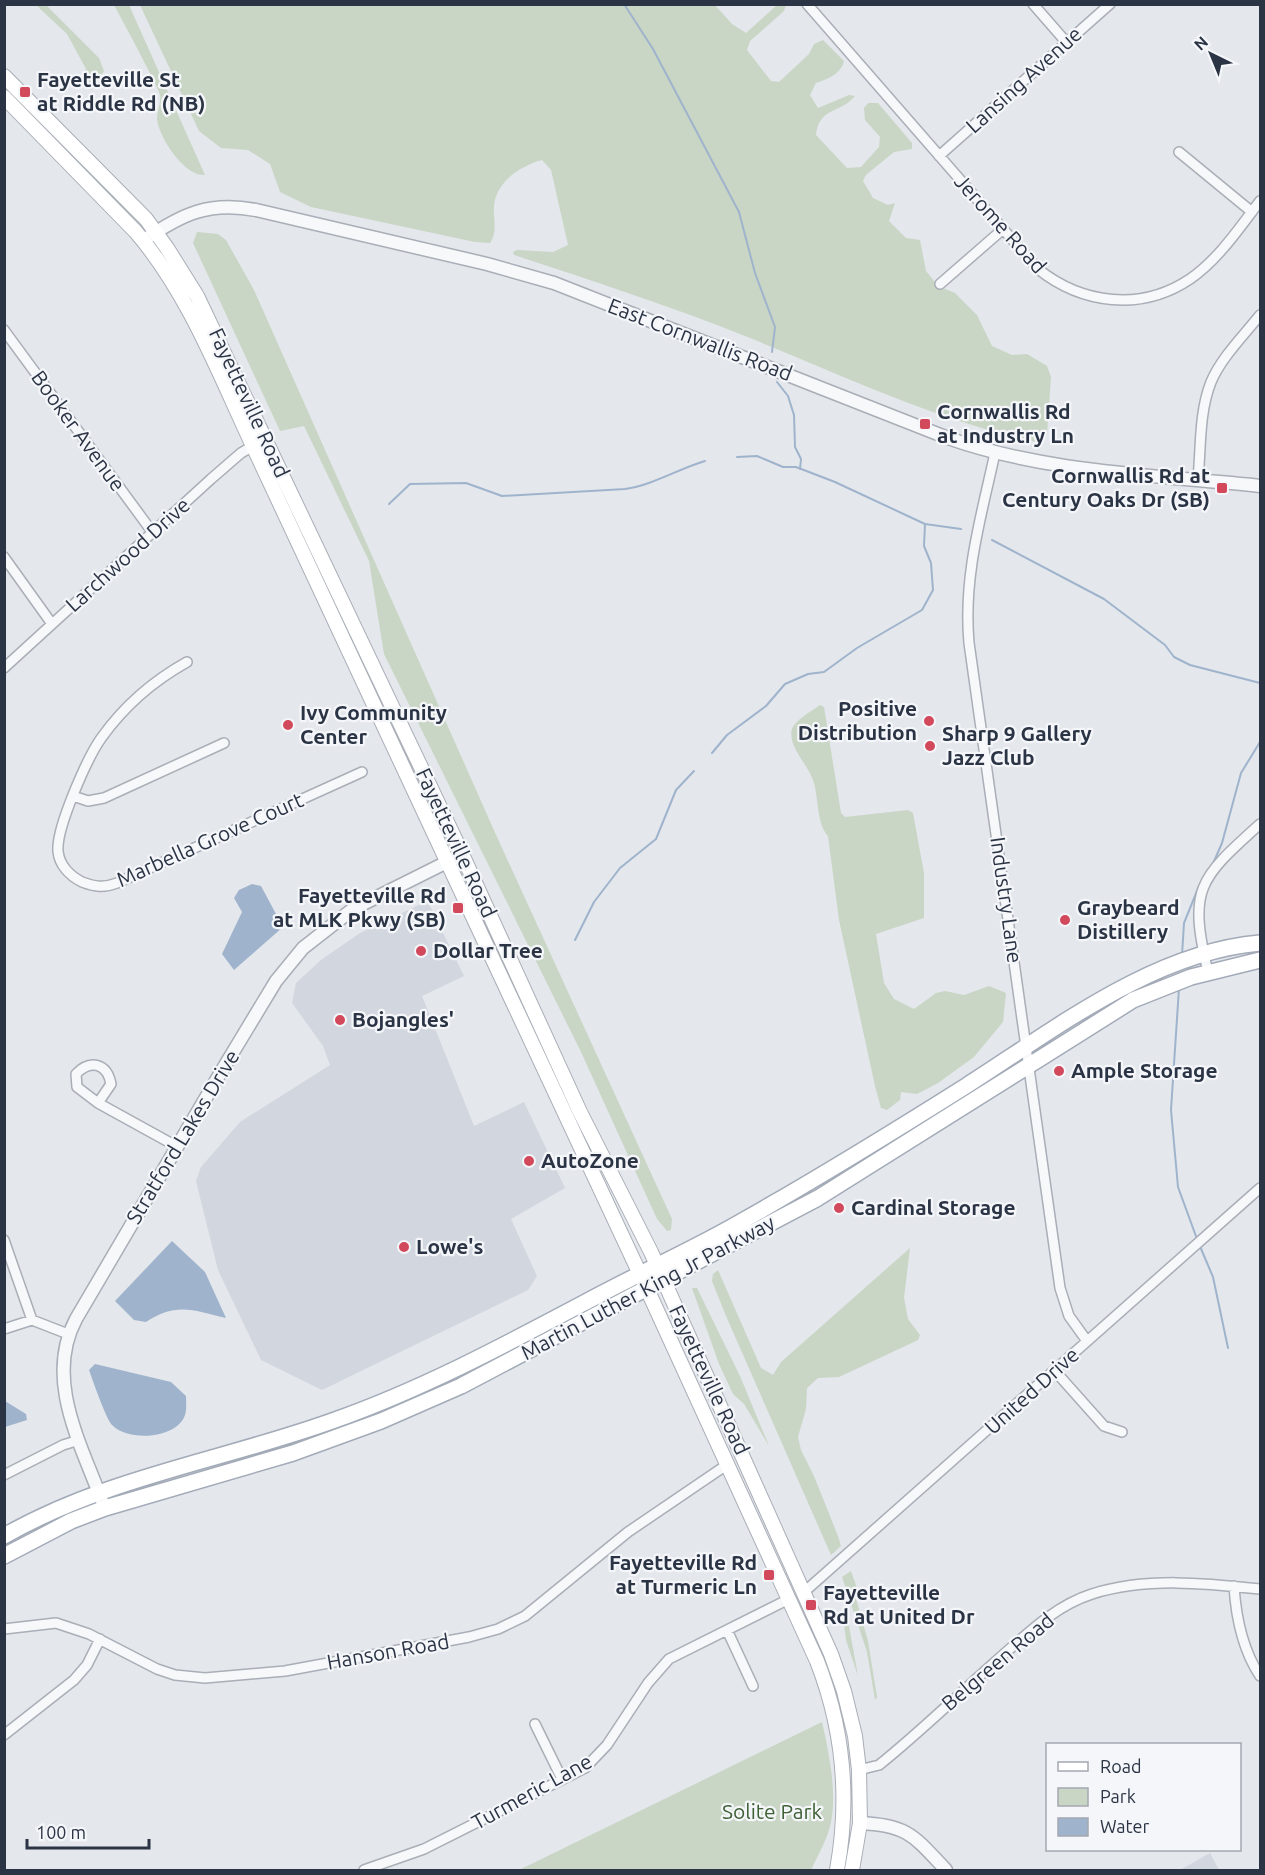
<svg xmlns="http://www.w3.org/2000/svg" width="1265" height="1875" font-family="Ubuntu,sans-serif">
<rect width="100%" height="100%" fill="#e4e7ec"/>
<path fill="#d2d6de" d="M425 902 429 904 464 976 422 996 474 1126 524 1102 565 1188 511 1219 537 1276 528 1290 322 1390 261 1360 218 1270 196 1181 201 1167 240 1122 330 1065 323 1046 292 1003 296 983 321 960 360 933Z
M1210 1853 1219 1870H1180Z"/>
<path fill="#c9d6c5" d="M714 4 732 24 746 33 777 5H786L784 11 750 41 747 50 771 81 779 82 809 54 814 44 823 40 844 61C841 74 828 79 816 83L810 95 818 108 849 95 855 96C840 114 819 107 816 135L847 168 861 167 879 147 880 137 865 120 864 108 868 103H878L912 143V149L894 152 866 175 863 181 873 198 888 205 895 203 889 221 906 238 920 240 926 271 938 286 955 293 977 315 992 346 1012 355 1027 354 1047 366 1051 377 1047 435 1037 442C938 421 844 376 750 338 673 307 593 281 514 255L513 252 517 250 553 252 568 245 551 170 542 160C520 166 496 182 494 206 493 220 498 232 490 243L475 242 311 207 280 192 270 164 248 150 221 148 199 131 140 5Z
M36 5H46L99 58 104 71 91 90 80 81 86 69 67 34Z
M114 5H129L205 175C185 177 159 138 157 119 157 109 163 101 159 92 145 62 129 33 114 5Z
M197 232 218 234 226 240 254 290 497 837 672 1219 671 1230 667 1231 657 1219 581 1052 384 654 369 561 304 426 280 431 193 243Z
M820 705 824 707 841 813 845 817 908 810 913 813 924 873V918L876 934 884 983 894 999 914 1009 936 993 945 991 964 995 989 986 1006 993 1003 1022 974 1057 938 1083 917 1094 901 1092 900 1100 887 1110 881 1108 875 1086 839 920 828 836C816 823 819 797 813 780 808 765 787 745 792 729 795 720 812 711 820 705Z
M910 1248 904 1298 908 1319 920 1335 918 1340 839 1377 818 1378 807 1388 806 1409 798 1437 801 1450 814 1476 838 1536 841 1546 831 1555 726 1316 712 1281 713 1274 718 1270 761 1368 773 1375 781 1362Z
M692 1288H697L740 1376 769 1446 744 1404 733 1394 719 1364Z
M851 1571 858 1591 856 1599 868 1641 877 1697 875 1700 867 1652 842 1577Z
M842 1611 849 1626 858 1676 846 1640Z
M822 1722C829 1753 837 1791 831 1822 828 1838 818 1855 811 1870H519Z"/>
<path fill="#9fb4cc" d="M252 884 261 886 283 927 234 970 222 954 242 912 234 898 239 890Z
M172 1241 205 1272 226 1318C193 1310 176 1302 146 1322L134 1320 115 1301Z
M95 1364 171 1382 186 1396C186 1401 187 1409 185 1415 177 1439 128 1442 112 1425 106 1419 93 1381 89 1370Z
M5 1401 26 1414 27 1420 5 1427Z"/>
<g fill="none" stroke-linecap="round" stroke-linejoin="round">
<path stroke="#9fb4cc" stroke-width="2" d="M624 4 653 49 739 212 755 273 775 327 772 352
M777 382 788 396 794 415 795 447 801 459 800 469
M737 457 757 456 783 467H796L835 482 925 524 961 529
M389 504 410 484 466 483 502 496 625 489C653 485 678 469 705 461
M992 540 1104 599 1165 645 1174 657 1190 665 1260 683
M712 753 727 735 766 706 785 684 808 674 824 672 857 648 922 610 933 590 931 563 924 546 925 524
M1212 866 1222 843 1241 773 1260 742
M575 940 594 902 620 868 656 839 676 790 694 771
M1182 955 1184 923 1199 886
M1179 988 1171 1110 1178 1187 1197 1239
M1199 1244 1213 1277 1228 1348"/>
<defs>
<path id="minor" d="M807 4 1038 269C1082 304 1141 312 1190 279 1218 260 1240 227 1260 201
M1033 4 1067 43
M1179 152 1252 212
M939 156 1110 4
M940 284 1002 230
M4 330 153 533
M995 453C981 517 963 577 969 643L1060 1288 1069 1316 1087 1341
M1198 479C1201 448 1199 412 1211 382 1221 358 1244 335 1260 315
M4 557 52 624
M187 662C153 681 125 705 102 737 88 756 56 828 58 851 59 865 70 876 82 882 95 887 104 888 117 883L362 772
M4 668 211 479 241 453 253 446
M73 796 88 801 104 798 224 743
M1208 972C1188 888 1199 879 1260 824
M98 1103 111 1084C107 1063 90 1059 76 1074L77 1087 98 1103 176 1146
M4 1240 32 1320
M4 1329 32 1320 68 1334
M1055 1371 1104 1426 1122 1432
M4 1475 63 1445 79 1440
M1234 1586C1236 1618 1242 1649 1260 1676
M803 1593 1260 1188
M4 1629 56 1623 89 1634 157 1669 175 1675 205 1678 285 1671 469 1637 498 1629 525 1616 628 1532 728 1464
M727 1630 753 1686
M535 1724 562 1779
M4 1735 74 1680 87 1665 100 1639
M859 1770 879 1765C919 1733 957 1696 995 1662 1025 1636 1054 1606 1092 1594 1146 1577 1205 1583 1260 1589
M364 1870 424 1849 585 1768 607 1745 648 1683 669 1659 789 1599"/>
<path id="tertiary" d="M144 240C182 214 209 201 256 210L487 264 554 283 948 438C1047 473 1157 475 1260 486
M102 1501C81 1444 44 1379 76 1319L221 1072 276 981 303 948 353 909 461 855
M860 1823C908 1825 914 1836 946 1870"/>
<path id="secondary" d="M4 76 146 219 167 248 197 296 456 841 580 1112 651 1252 831 1654 844 1691 855 1736 859 1770 860 1823 852 1870
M4 97 136 232C189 294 219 374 253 446L653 1302 817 1661C844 1730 850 1798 837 1870"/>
<path id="primary" d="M4 1536C107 1477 225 1460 335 1420 428 1387 514 1340 601 1294 648 1269 698 1247 744 1220 820 1177 893 1132 966 1086 1054 1030 1153 952 1260 943
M4 1556 71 1521 105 1508 293 1453 381 1421 461 1386 818 1198 1133 1000 1191 977 1260 960"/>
</defs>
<use href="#minor" stroke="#a9aeb7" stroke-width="12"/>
<use href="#tertiary" stroke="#a9aeb7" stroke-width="15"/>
<use href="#secondary" stroke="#a9aeb7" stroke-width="16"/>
<use href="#primary" stroke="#a3abb8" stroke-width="18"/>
<use href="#minor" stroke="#f7f8fa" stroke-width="9"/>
<use href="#tertiary" stroke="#f7f8fa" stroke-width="12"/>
<use href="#secondary" stroke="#fff" stroke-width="14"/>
<use href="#primary" stroke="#fff" stroke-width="15"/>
</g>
<g fill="#d1495b" stroke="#f4f6f9" stroke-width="2">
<rect x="19" y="86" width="12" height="12" rx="3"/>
<rect x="919" y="418" width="12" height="12" rx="3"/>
<rect x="1216" y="482" width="12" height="12" rx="3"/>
<circle cx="929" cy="721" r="6"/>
<circle cx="288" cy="725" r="6"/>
<circle cx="930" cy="746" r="6"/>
<rect x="452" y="902" width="12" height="12" rx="3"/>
<circle cx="1065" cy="920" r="6"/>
<circle cx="421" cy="951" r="6"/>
<circle cx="340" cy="1020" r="6"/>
<circle cx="1059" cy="1071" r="6"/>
<circle cx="529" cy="1161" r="6"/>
<circle cx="839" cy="1208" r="6"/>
<circle cx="404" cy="1247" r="6"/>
<rect x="763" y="1569" width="12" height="12" rx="3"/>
<rect x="805" y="1599" width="12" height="12" rx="3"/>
</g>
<g text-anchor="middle" stroke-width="4.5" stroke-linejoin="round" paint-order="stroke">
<g font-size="21" font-weight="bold" fill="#2b3445" stroke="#f4f6f9" text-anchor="start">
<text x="37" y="87">Fayetteville St<tspan x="37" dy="24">at Riddle Rd (NB)</tspan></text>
<text x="937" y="419">Cornwallis Rd<tspan x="937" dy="24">at Industry Ln</tspan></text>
<text x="1210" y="483" text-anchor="end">Cornwallis Rd at<tspan x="1210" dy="24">Century Oaks Dr (SB)</tspan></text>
<text x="917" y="716" text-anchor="end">Positive<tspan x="917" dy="24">Distribution</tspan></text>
<text x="300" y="720">Ivy Community<tspan x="300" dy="24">Center</tspan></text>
<text x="942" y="741">Sharp 9 Gallery<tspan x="942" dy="24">Jazz Club</tspan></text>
<text x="446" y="903" text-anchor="end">Fayetteville Rd<tspan x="446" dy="24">at MLK Pkwy (SB)</tspan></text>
<text x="1077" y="915">Graybeard<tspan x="1077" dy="24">Distillery</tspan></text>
<text x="433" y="958">Dollar Tree</text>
<text x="352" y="1027">Bojangles'</text>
<text x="1071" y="1078">Ample Storage</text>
<text x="541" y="1168">AutoZone</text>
<text x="851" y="1215">Cardinal Storage</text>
<text x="416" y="1254">Lowe's</text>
<text x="757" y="1570" text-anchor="end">Fayetteville Rd<tspan x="757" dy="24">at Turmeric Ln</tspan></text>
<text x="823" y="1600">Fayetteville<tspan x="823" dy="24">Rd at United Dr</tspan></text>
</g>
<g font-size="21" fill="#2b3445" stroke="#f4f6f9">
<text transform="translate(1024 80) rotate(-42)" y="7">Lansing Avenue</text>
<text transform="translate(1000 224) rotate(48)" y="7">Jerome Road</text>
<text transform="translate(700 340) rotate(21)" y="7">East Cornwallis Road</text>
<text transform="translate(249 403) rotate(65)" y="7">Fayetteville Road</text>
<text transform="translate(78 431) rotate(54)" y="7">Booker Avenue</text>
<text transform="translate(128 555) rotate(-42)" y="7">Larchwood Drive</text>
<text transform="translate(210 840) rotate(-24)" y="7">Marbella Grove Court</text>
<text transform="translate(456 843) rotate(65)" y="7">Fayetteville Road</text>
<text transform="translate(1006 900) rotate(82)" y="7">Industry Lane</text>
<text transform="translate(183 1137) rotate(-59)" y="7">Stratford Lakes Drive</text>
<text transform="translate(648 1288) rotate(-28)" y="7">Martin Luther King Jr Parkway</text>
<text transform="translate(709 1380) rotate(65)" y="7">Fayetteville Road</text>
<text transform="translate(1032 1391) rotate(-42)" y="7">United Drive</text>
<text transform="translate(388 1652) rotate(-10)" y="7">Hanson Road</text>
<text transform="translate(998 1662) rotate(-40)" y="7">Belgreen Road</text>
<text transform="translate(532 1792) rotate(-29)" y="7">Turmeric Lane</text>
</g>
<g font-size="21" fill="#3f6138" stroke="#f4f6f9">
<text x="772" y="1819">Solite Park</text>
</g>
</g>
<rect width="1265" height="1875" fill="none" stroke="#2b3445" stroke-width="12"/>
<rect x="1046" y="1743" width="195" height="108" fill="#f4f6f9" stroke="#a4a8b1" stroke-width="1.5"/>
<rect x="1058" y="1762" width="30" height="9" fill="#ffffff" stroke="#a4a8b1" stroke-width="1.5"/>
<text x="1100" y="1773" font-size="18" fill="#2b3445">Road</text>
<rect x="1058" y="1788" width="30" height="18" fill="#c9d6c5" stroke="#a4a8b1" stroke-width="1.5"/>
<text x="1100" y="1803" font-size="18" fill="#2b3445">Park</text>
<rect x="1058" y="1818" width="30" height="18" fill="#9fb4cc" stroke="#a4a8b1" stroke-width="1.5"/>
<text x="1100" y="1833" font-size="18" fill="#2b3445">Water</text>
<g transform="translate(1211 54) rotate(317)" stroke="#f4f6f9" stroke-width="4.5" paint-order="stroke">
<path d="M0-4.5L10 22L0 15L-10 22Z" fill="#2b3445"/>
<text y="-9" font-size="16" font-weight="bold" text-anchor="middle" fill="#2b3445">N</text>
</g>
<path d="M27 1839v9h122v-9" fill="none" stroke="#2b3445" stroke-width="3"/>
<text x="36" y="1839" font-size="18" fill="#2b3445" stroke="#f4f6f9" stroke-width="4.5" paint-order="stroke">100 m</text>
</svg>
